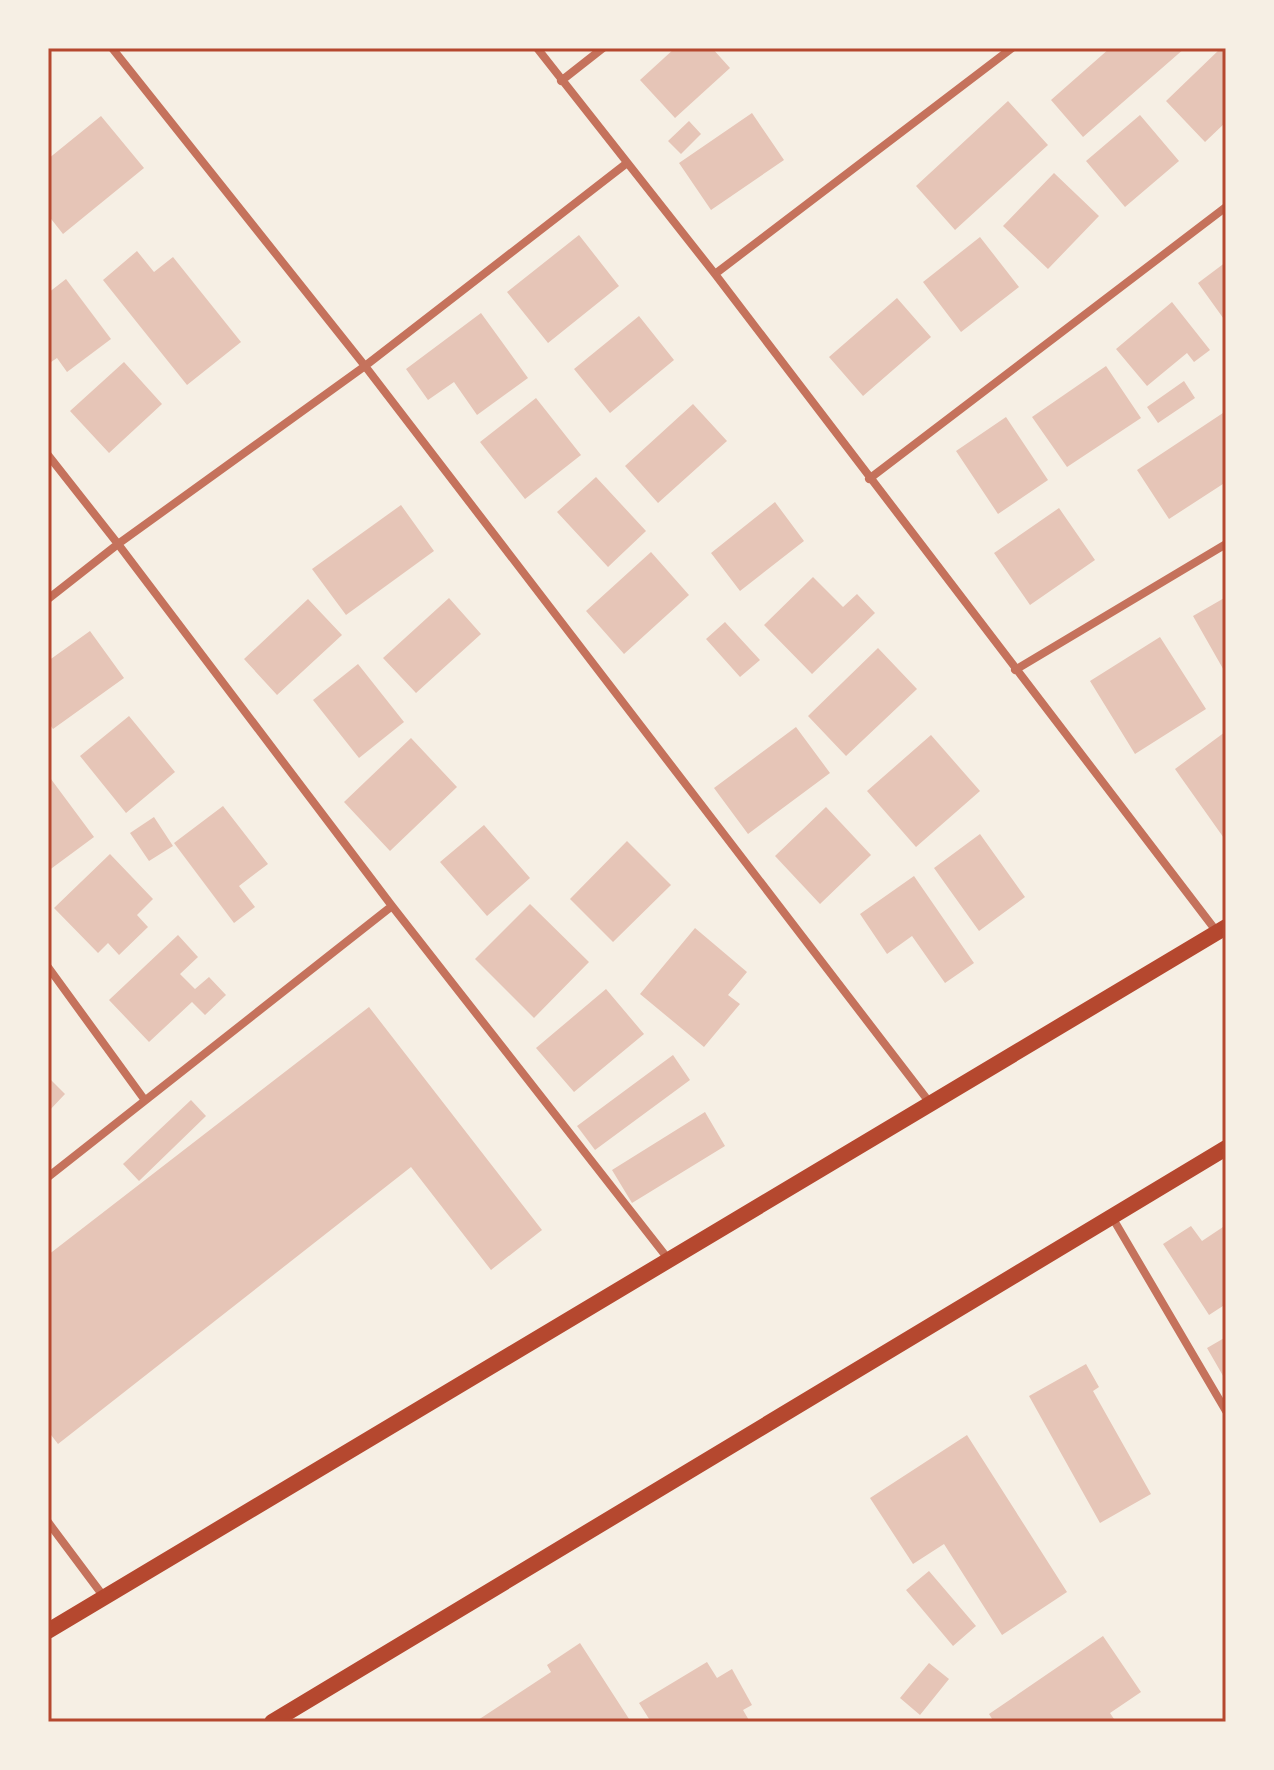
<svg xmlns="http://www.w3.org/2000/svg" width="1274" height="1770" font-family="Poppins,sans-serif">
<rect width="100%" height="100%" fill="#f6efe4"/>
<path fill="#e6c5b7" d="M675 48H712L730 68 675 118 640 80Z
M1110 48H1185L1083 137 1051 100Z
M1221 48 1226 50V122L1205 142 1166 101Z
M1008 101 1048 145 955 230 916 186Z
M752 113 784 160 711 210 679 163Z
M1140 115 1179 161 1125 207 1086 161Z
M101 116 144 168 63 234 48 215V159Z
M689 121 701 134 681 154 668 141Z
M1054 173 1099 216 1048 269 1003 226Z
M579 235 619 286 548 343 507 292Z
M980 237 1019 287 961 332 923 282Z
M137 251 154 272 173 257 241 342 187 385 103 280Z
M1226 262V322L1198 283Z
M66 279 111 339 67 372 57 358 48 364V293Z
M897 298 931 337 863 396 829 357Z
M1172 302 1210 350 1194 362 1187 353 1147 386 1116 349Z
M481 313 528 378 477 415 454 382 428 400 406 369Z
M639 316 674 360 610 413 574 369Z
M124 362 162 404 109 453 70 411Z
M1106 366 1141 418 1067 467 1032 417Z
M1184 381 1195 398 1158 423 1147 407Z
M536 398 581 455 525 499 480 442Z
M693 404 727 441 658 503 625 466Z
M1226 411V482L1169 519 1137 470Z
M1006 417 1048 480 998 514 956 451Z
M596 477 646 531 608 567 557 512Z
M775 502 804 541 740 591 711 553Z
M401 505 434 551 346 615 312 569Z
M1059 508 1095 560 1030 605 994 553Z
M651 552 689 595 624 654 586 611Z
M813 577 843 607 857 594 875 613 812 674 764 625Z
M1226 597V674L1193 616Z
M449 598 481 634 416 693 383 658Z
M308 599 342 635 277 695 244 659Z
M725 622 760 660 740 677 706 639Z
M90 631 124 678 53 729 48 722V661Z
M1160 637 1206 709 1135 754 1090 681Z
M878 648 917 689 846 756 808 716Z
M358 664 404 722 359 758 313 700Z
M129 716 175 772 126 813 80 756Z
M796 727 830 773 748 834 714 788Z
M1225 732 1226 734V841L1175 769Z
M931 735 980 791 916 847 867 791Z
M411 738 457 787 390 851 344 802Z
M48 775 94 837 48 871Z
M223 806 268 864 239 886 255 907 234 923 174 843Z
M826 807 871 855 820 904 775 856Z
M154 817 173 846 149 861 130 833Z
M484 825 530 878 487 916 440 862Z
M980 834 1025 897 979 931 934 868Z
M627 841 671 885 613 942 570 899Z
M110 854 153 899 137 915 148 927 119 955 108 943 98 953 54 908Z
M914 876 974 963 945 983 912 936 887 954 860 914Z
M530 904 589 962 534 1018 475 959Z
M695 928 747 972 728 995 740 1004 704 1047 640 994Z
M178 935 198 957 180 974 195 989 209 977 226 995 205 1015 192 1002 149 1042 109 1000Z
M606 989 644 1034 574 1092 536 1048Z
M369 1007 542 1230 491 1270 411 1167 58 1444 48 1431V1255Z
M673 1055 690 1080 595 1150 577 1126Z
M48 1077 65 1094 48 1112Z
M191 1100 206 1116 139 1181 123 1164Z
M705 1112 725 1146 632 1203 612 1170Z
M1226 1225V1304L1209 1315 1163 1244 1191 1226 1202 1241Z
M1226 1337V1381L1207 1348Z
M1086 1364 1099 1387 1093 1391 1151 1494 1100 1523 1029 1396Z
M967 1435 1067 1592 1002 1635 944 1544 913 1564 870 1498Z
M929 1571 976 1626 953 1646 906 1590Z
M1103 1636 1141 1692 1110 1713 1116 1722H994L989 1714Z
M580 1643 631 1722H480L478 1720 551 1672 547 1665Z
M707 1662 717 1678 732 1669 752 1705 743 1710 750 1722H651L639 1703Z
M929 1663 949 1679 920 1715 900 1698Z"/>
<g fill="none" stroke-linecap="round" stroke-linejoin="round">
<path stroke="#c5725c" stroke-width="8" d="M112 48 365 366 930 1103
M537 48 715 274 1217 932
M561 81 603 48
M715 274 1012 48
M48 455 118 544 392 906 669 1260
M869 479 1226 207
M48 599 118 544 365 366 627 163
M1015 670 1226 544
M48 967 144 1099
M48 1177 392 906
M1112 1217 1226 1411
M48 1522 104 1597"/>
<path stroke="#b5482f" stroke-width="16" d="M48 1631 1226 927
M272 1722 1226 1148"/>
</g>
<rect width="1274" height="1770" fill="none" stroke="#f6efe4" stroke-width="100"/>
<rect x="50" y="50" width="1174" height="1670" fill="none" stroke="#b5482f" stroke-width="3"/>
</svg>
